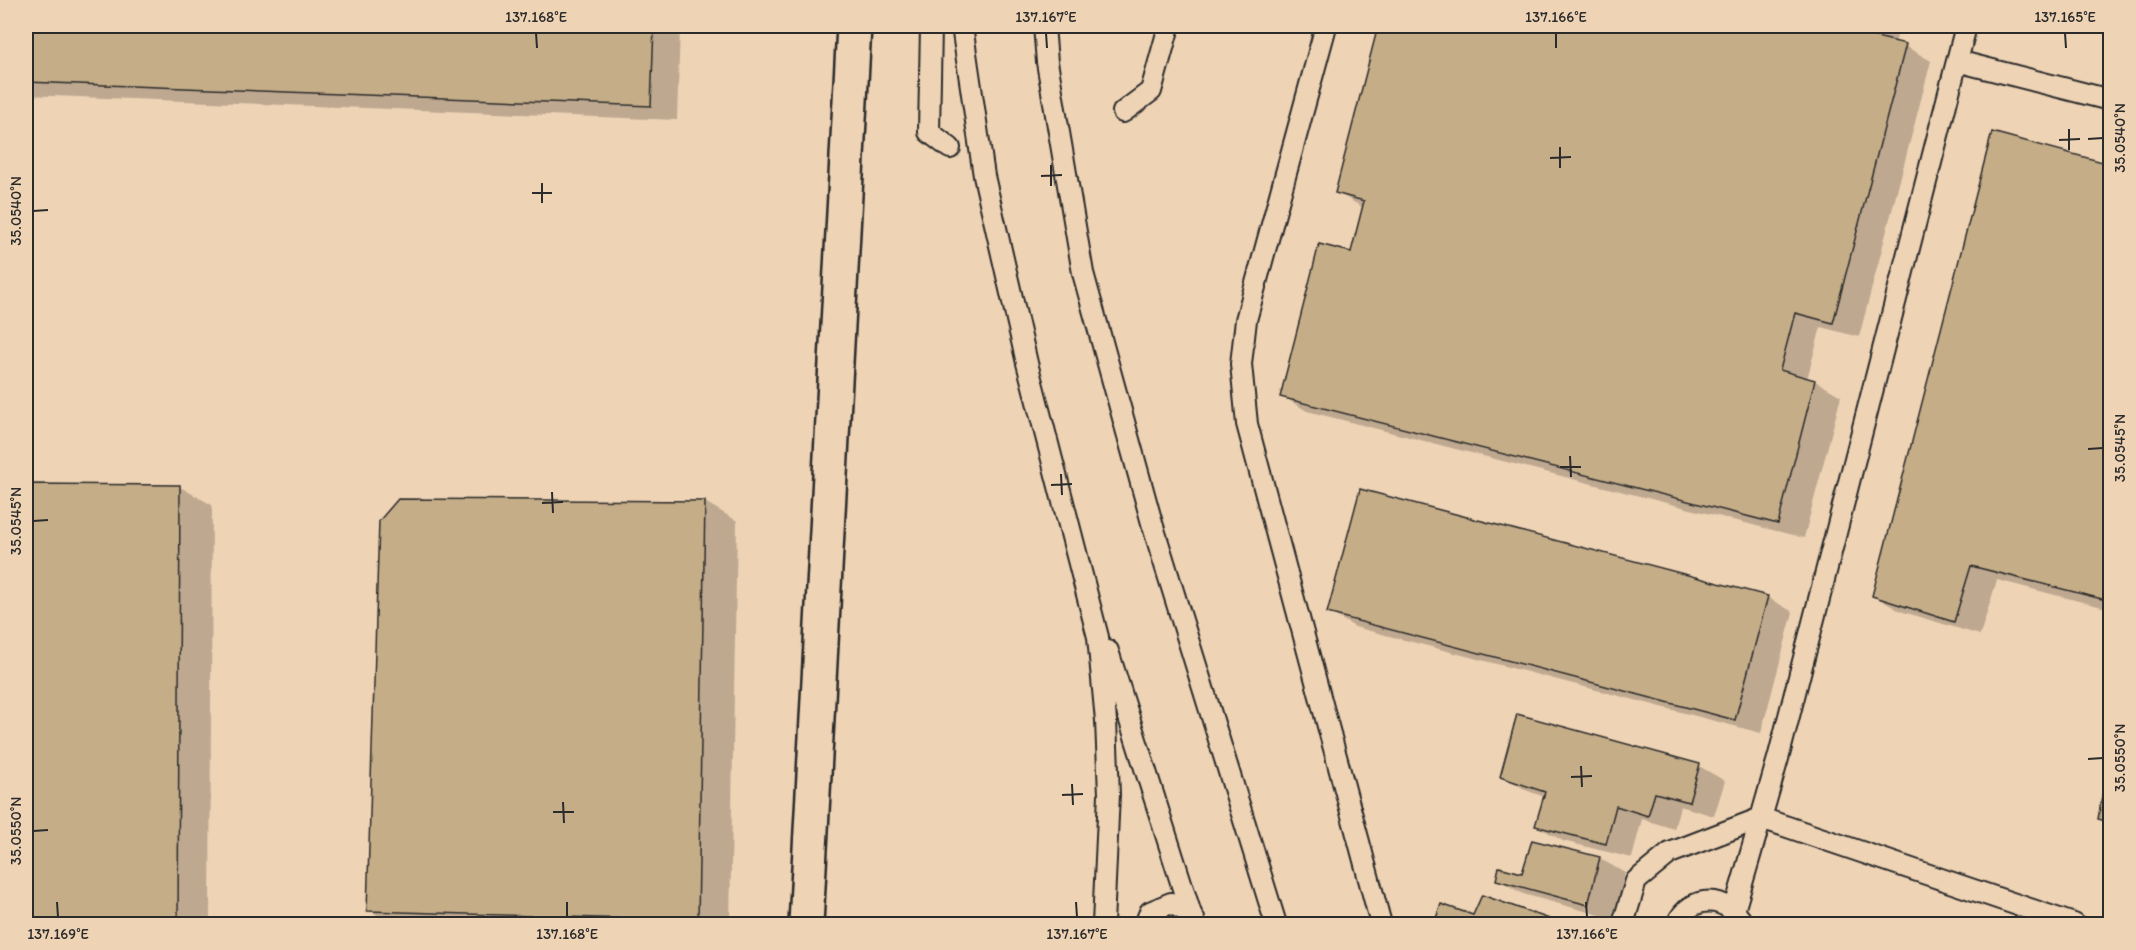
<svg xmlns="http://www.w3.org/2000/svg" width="2136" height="950" font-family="Itim,sans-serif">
<rect width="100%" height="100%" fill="#eed3b5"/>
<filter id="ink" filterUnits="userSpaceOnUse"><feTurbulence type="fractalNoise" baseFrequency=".0167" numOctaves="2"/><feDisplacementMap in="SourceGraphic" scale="12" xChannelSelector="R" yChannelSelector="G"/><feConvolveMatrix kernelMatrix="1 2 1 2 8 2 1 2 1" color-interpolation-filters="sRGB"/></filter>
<g filter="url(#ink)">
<path fill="#0003" d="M26 26H680L677 120 26 95Z
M1380 26H1900L1895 43 1905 46 1931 61 1859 337 1821 327 1807 379 1815 381 1841 396 1804 538 1307 411 1282 396 1352 254 1364 208 1336 192Z
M1993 134 2110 166V609L1997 580 1980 635 1900 611 1874 596Z
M26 485 180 487 212 505 210 924H26Z
M705 502 737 521 730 924H394L368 910Z
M1767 597 1793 612 1761 733 1355 627 1329 612Z
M2110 761V824L2100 818Z
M1699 766 1725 781 1714 816 1680 806 1674 829 1642 819 1632 858 1563 841 1537 826 1545 797 1528 791 1502 776Z
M1599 858 1625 873 1614 919 1523 894 1497 879Z
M1483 897 1559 924H1436L1442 906 1474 917Z"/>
<path fill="#c5ad88" stroke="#2b2b2b" stroke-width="1.5" d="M26 26H654L651 106 26 82Z
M1378 26H1870L1868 35 1906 44 1833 323 1795 313 1780 370 1815 380 1778 524 1280 397 1319 244 1351 252 1364 201 1335 193Z
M1992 132 2110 164V601L1971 566 1954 622 1872 596Z
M26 484 180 485 178 924H26Z
M1360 489 1768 596 1735 720 1327 613Z
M398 499 705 501 698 921 367 911 379 521Z
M1517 714 1700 764 1689 802 1655 793 1648 816 1616 806 1606 844 1535 826 1545 792 1500 777Z
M2110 753V822L2098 819Z
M1532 840 1600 857 1588 905 1496 880 1499 867 1522 873Z
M1482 895 1558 922 1557 924H1434L1441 904 1473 915Z"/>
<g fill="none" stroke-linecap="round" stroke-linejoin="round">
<defs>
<path id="service" d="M931 26 929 132 950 148
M962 26 984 176 1027 363 1098 637 1106 721 1109 794 1103 924
M1044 26 1047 62 1083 273 1152 523 1276 924
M1326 26 1246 320 1241 364 1247 424 1381 924
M1957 61 2110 100
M1123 112 1151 91 1169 26
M1108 651 1191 914
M1734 911 1761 818 2074 924
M1145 924 1150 912 1171 903 1191 914 1194 919
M1623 924 1636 881 1670 853 1761 818 1779 755 1966 26
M1677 924C1691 893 1728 895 1743 924"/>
<path id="tertiary" d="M806 924 854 26"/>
</defs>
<use href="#service" stroke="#2b2b2b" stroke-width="24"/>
<use href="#tertiary" stroke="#2b2b2b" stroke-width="38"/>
<use href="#service" stroke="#eed3b5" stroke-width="20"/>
<use href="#tertiary" stroke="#eed3b5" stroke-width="33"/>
</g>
</g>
<path fill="none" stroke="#2b2b2b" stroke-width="2" d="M536 33 537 48M1046 33 1047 48M1556 33V48M2065 33 2066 48M2069 129V150M2088 139 2103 138M2059 140 2080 139M1560 147V168M1550 158 1571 157M1051 165V186M1041 176 1062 175M542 183V203M532 193H552M33 211 48 210M2088 449 2103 448M1570 456 1571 477M1560 467H1581M1061 474 1062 495M1051 485 1072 484M552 492 553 513M542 503 563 502M33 521 48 520M2088 759 2103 758M1581 766 1582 787M1571 777 1592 776M1072 784 1073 805M1062 795 1083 794M563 802 564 823M553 812H574M33 831 48 830M57 902 58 917M567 902V917M1076 902 1077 917M1586 902 1587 917"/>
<rect width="2136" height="950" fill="none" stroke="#eed3b5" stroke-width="66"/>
<rect x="33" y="33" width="2070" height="884" fill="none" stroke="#2b2b2b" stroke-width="2"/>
<g font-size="15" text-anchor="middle" fill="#2b2b2b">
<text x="536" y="22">137.168°E</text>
<text x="1046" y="22">137.167°E</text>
<text x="1556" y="22">137.166°E</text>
<text x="2065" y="22">137.165°E</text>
<text transform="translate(2120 138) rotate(-90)" y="5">35.0540°N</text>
<text transform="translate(16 211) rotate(-90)" y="5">35.0540°N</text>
<text transform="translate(2120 448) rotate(-90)" y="5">35.0545°N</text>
<text transform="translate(16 521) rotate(-90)" y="5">35.0545°N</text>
<text transform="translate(2120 758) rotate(-90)" y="5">35.0550°N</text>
<text transform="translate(16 831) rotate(-90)" y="5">35.0550°N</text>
<text x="58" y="939">137.169°E</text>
<text x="567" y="939">137.168°E</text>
<text x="1077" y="939">137.167°E</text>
<text x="1587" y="939">137.166°E</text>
</g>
</svg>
